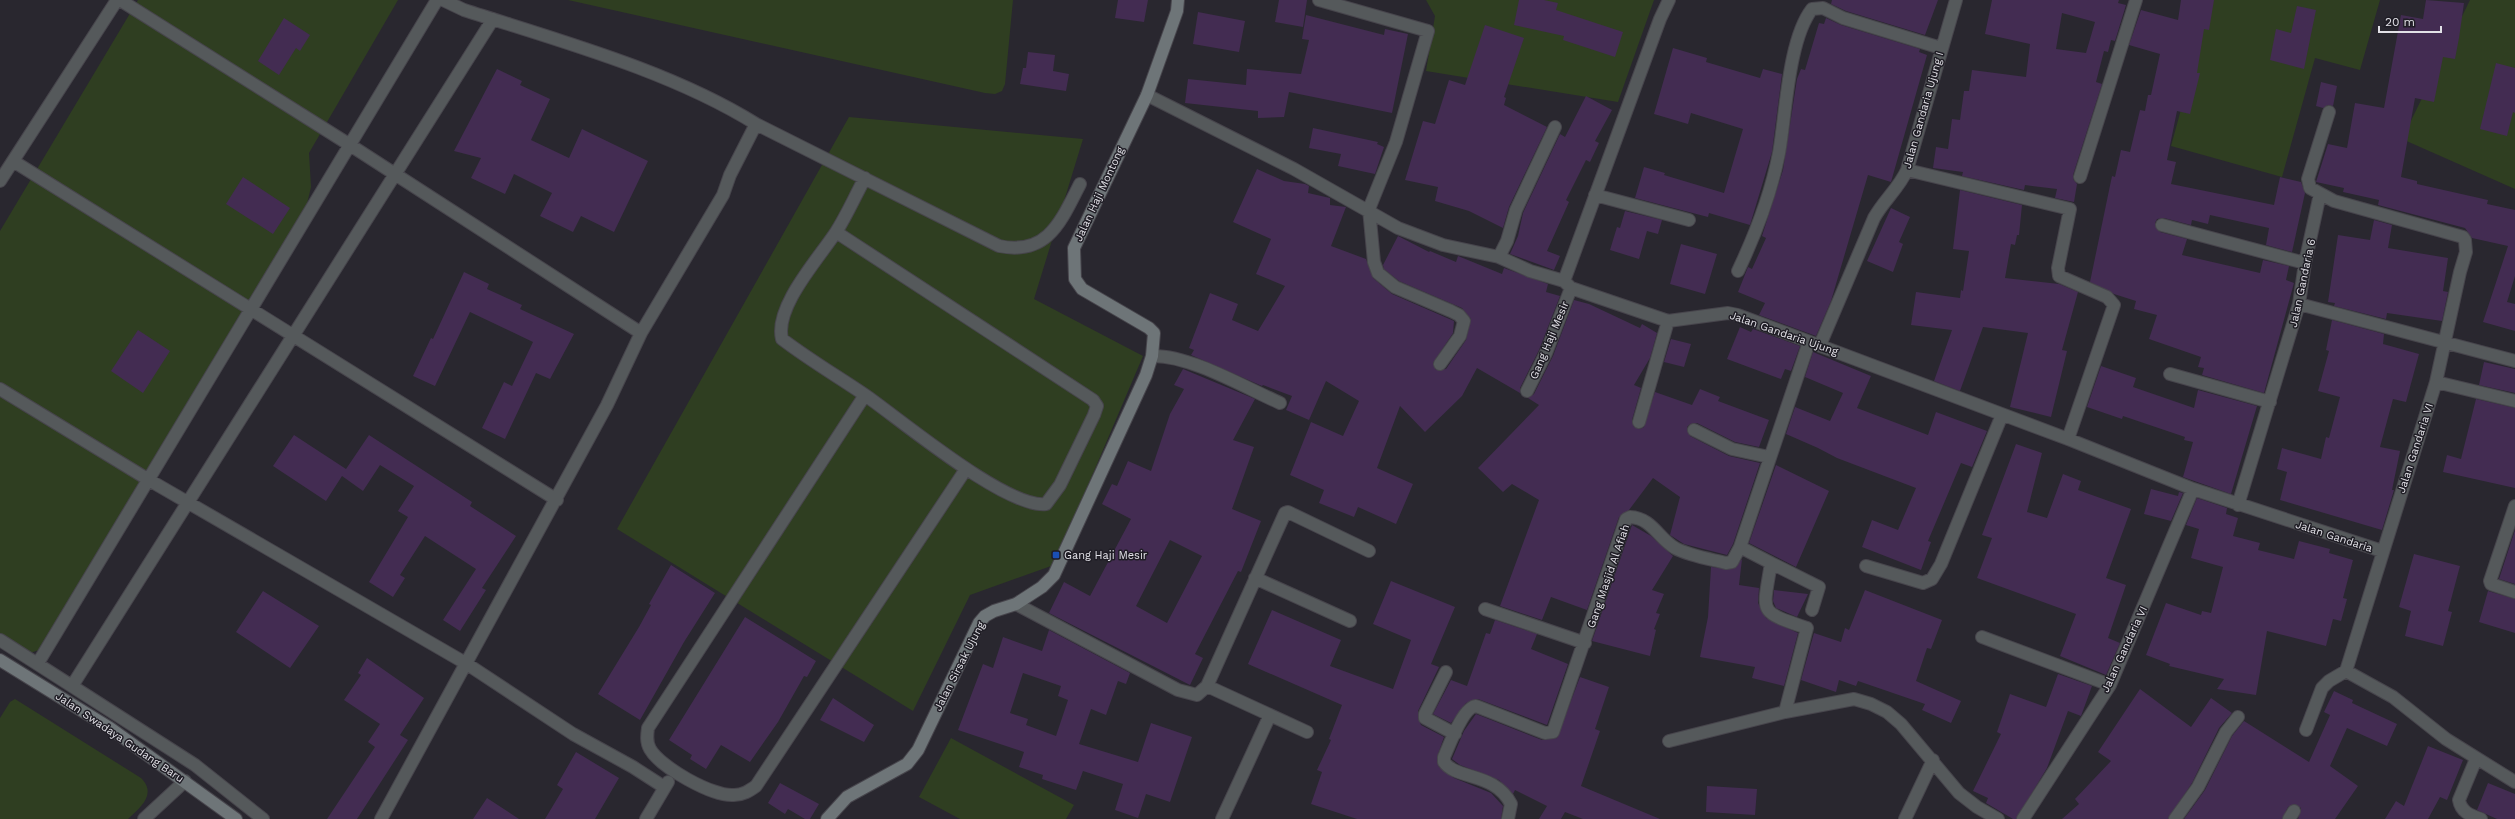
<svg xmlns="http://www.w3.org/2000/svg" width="2515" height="819" font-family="'Work Sans',sans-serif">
<rect width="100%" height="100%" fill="#29272f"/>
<path fill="#2f3e21" d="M138 0H398L309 153 311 187 306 208 39 650 27 654 0 644V231Z
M568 0H1013L1005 84 1002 91 995 94 985 93Z
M1426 0H1654L1618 102 1426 71 1435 16Z
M2211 0H2380L2360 70 2315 58 2282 177 2171 146Z
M2470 0H2515V189L2402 139Z
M849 117 1083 139 1034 299 1143 356 1054 565 970 595 913 711 617 529Z
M15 699 141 778C157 794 141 807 128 819H0V718L10 702Z
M951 738 1074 805 1066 819H960L919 797Z"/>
<path fill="#432c52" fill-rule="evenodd" d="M1118 0H1148L1144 22 1115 18Z
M1279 0H1307L1303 27 1275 22Z
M1519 0H1544L1558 3 1556 10 1623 32 1615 57 1563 40 1564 36 1514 25Z
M1832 0H1938L1925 35 1846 11 1831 4Z
M1992 0H2119L2118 3 2126 5 2115 41 2111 40 2108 52 2104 51 2096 82 2102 84 2073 175V179L2077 184 2074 202 2055 198 2057 189 2025 185 2024 190 1962 176 1963 172 1933 168 1936 147 1948 149 1952 119 1960 120 1964 91H1969L1972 70 2026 77 2030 44 1985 34ZM2062 13 2095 22 2086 53 2056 49Z
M2181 0H2214L2209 30 2204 29 2197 73H2200L2190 114 2177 111 2167 160 2176 162 2171 184 2274 205 2280 177 2301 182 2305 193 2292 252 2266 245 2269 228 2210 215 2208 224 2192 220 2191 225 2164 218 2157 219 2155 223 2160 232 2187 239 2182 255 2260 273 2263 260 2289 266 2286 280 2294 283 2264 393 2202 375 2204 368 2198 367 2201 357 2149 339 2157 315 2134 309 2136 301 2114 294 2090 282 2112 176 2115 177 2121 150 2130 152 2140 110 2145 111 2148 95H2151L2160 54 2129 45 2141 10 2178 20Z
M2426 0 2464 3 2459 38 2455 59 2443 57 2434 102 2415 98 2401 177 2417 181V184L2488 200 2487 204 2515 210V276L2507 302 2515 304V331L2483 322 2508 246 2472 238 2465 228 2378 205 2379 200 2343 192 2344 188 2316 182 2328 144 2347 148 2355 103 2384 108 2401 15 2423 19Z
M2297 6 2316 10 2304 69 2270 60 2276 29 2291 33Z
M1198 12 1245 21 1239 52 1193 44Z
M1306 15 1384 35 1385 29 1408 34 1392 113 1289 92 1284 117 1258 118V111L1185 103 1188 79 1246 85 1247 69 1301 74 1309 40 1302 39Z
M284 18 310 35 300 51 296 48 279 75 258 61Z
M1826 18 1841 25 1920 49 1919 52 1927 55 1891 182 1868 175 1831 301 1816 336 1759 315 1765 303 1738 292 1748 267 1752 269 1766 238 1762 236 1783 170 1797 79 1801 69 1805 70 1819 23 1824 24Z
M1485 25 1524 38 1504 97 1506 98 1504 105 1547 127 1509 207 1503 228 1469 211 1435 201 1438 187 1405 180 1423 121 1435 124 1449 80 1465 85Z
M1673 48 1707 58 1706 62 1760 78 1763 69 1782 74 1772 152 1750 225 1709 213 1708 217 1635 198 1644 167 1665 173 1664 175 1724 193 1743 129 1691 113 1688 124 1654 114Z
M1028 52 1055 55 1053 71 1069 74 1066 91 1020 84 1023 68H1026Z
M2496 63 2515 68V113L2513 112 2507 136 2480 129Z
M497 69 522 81 520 85 550 99 531 140 569 158 582 129 648 161 614 232 581 216 573 232 540 216 552 193 514 174 505 194 471 178 481 158 454 151Z
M2321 82 2337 86 2333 106 2328 105 2323 108 2316 106Z
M1586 96 1612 110 1595 141 1599 143 1590 162 1586 160 1566 200 1569 202 1547 251 1560 256 1554 270 1510 254 1518 236 1523 213 1560 134 1565 137Z
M1313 128 1378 142 1377 144 1384 147 1375 174 1338 166 1341 154 1309 148Z
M1257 169 1284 181 1305 184 1309 186 1308 193 1330 198V205L1346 207 1331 246 1366 259 1373 278 1392 294 1454 321 1453 333 1433 363 1436 370 1446 369 1466 340 1471 319 1462 308 1399 281 1384 269 1383 265 1398 236 1429 252 1430 251 1456 262 1458 256 1502 274 1504 268 1548 284 1546 292 1560 296 1539 350 1520 388V393L1477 368 1462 396 1425 432 1400 406 1377 468 1413 484 1396 524 1358 507 1354 517 1319 503 1324 490 1290 475 1311 422 1343 436 1359 401 1326 381 1309 420 1286 410 1292 396 1263 385 1262 386 1191 355 1194 350 1189 348 1210 293 1238 304 1232 320 1258 331 1285 286 1256 274 1271 239 1233 222Z
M243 177 290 208 273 234 226 204Z
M1960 190 2022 205 2019 235H2017L2015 245 2011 244 2005 278 2059 284 2078 292 2062 350 2067 351 2051 417 2010 407 2028 333 1983 327 1960 391 1934 381 1952 330 1911 325 1916 292 1960 298 1961 290 1963 291 1969 251 1953 249Z
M1891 208 1910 217 1899 242 1903 244 1893 272 1867 261Z
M1625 211 1662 220 1658 234 1647 231 1639 259 1610 250 1617 227 1620 228Z
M2374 220 2392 225 2388 248 2448 258 2443 291 2448 292 2442 321 2387 313 2386 319 2334 306 2335 303 2328 302 2338 235 2370 240Z
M1681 244 1717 254 1705 294 1670 284Z
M464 272 489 284 487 289 522 305 520 309 574 334 550 379 536 373 505 439 482 428 504 382 512 386 533 342 470 312 435 386 413 376 431 338 433 339Z
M1574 300 1589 304 1640 328 1642 324 1657 333 1650 358 1634 385 1641 388 1632 420 1634 427 1640 429 1644 427 1655 392 1692 405 1700 389 1720 397 1718 401 1769 420 1759 447 1735 442 1697 423 1690 424 1687 427 1690 436 1729 456 1760 463 1733 544 1727 555 1684 544 1670 535 1680 497 1653 478 1629 510 1619 517 1587 610 1551 597 1542 620 1500 606 1539 500 1512 484 1503 492 1478 468 1539 405 1528 398 1534 394 1553 356Z
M2332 320 2384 334 2383 344 2419 354 2406 402 2393 399 2380 447 2400 451 2392 490H2394L2382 530 2280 500 2287 472 2277 469 2282 448 2321 459 2326 437 2329 438 2340 397 2318 391 2329 351 2326 350Z
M1740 327 1751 332 1753 329 1800 346 1791 371 1785 369 1781 379 1727 359Z
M138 330 170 351 143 393 111 371Z
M1671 339 1691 344 1684 367 1664 362Z
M1813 352 1871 376 1857 408 1928 435 1936 412 1987 431 1972 467 1961 463 1928 541 1931 542 1921 570 1862 547 1872 520 1898 530 1916 488 1837 458 1818 448 1786 434 1795 407 1830 421 1843 393 1805 377Z
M2484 362 2515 369V393L2479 385Z
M2101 366 2136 378 2133 387 2194 408 2198 390 2257 406 2231 494 2183 477 2193 442 2184 440 2185 437 2123 416 2122 419 2087 407Z
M1183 369 1255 399 1233 440 1254 447 1232 509 1261 521 1241 572 1238 571 1195 654 1203 658 1190 685 1049 613 1064 582 1090 596 1131 519 1102 504 1112 484 1117 486 1128 461 1151 471 1170 414 1184 389 1174 385ZM1170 540 1202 556 1167 623 1136 606Z
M2476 399 2515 408V488L2443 472 2447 455 2461 459Z
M294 435 346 469 369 435 472 502 470 506 516 536 482 588 486 590 460 631 443 620 476 569 425 536 400 575 405 578 393 597 369 582 408 517 398 511 414 486 380 465 363 491 342 476 326 501 273 466Z
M2016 444 2042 453 2027 512 2047 518 2063 474 2081 481 2078 490 2131 509 2106 578 2126 585 2108 638 2120 643 2106 675 2060 656 2076 614 1977 578 1992 538 1982 535Z
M1776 465 1829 491 1796 567 1749 543Z
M2151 489 2178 496 2179 492 2183 493 2171 521 2144 514Z
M2197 498 2227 508 2226 514 2238 518 2233 536 2260 543 2258 550 2294 559 2299 541 2330 549 2329 553 2353 560 2343 598 2347 599 2341 621 2333 619 2326 646 2267 631 2256 695 2217 689 2224 679 2169 666 2170 664 2146 655 2166 603 2201 615 2202 611 2211 613 2223 567 2191 558 2199 529 2186 525Z
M1632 525 1651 536 1673 556 1652 590 1664 594 1656 613 1660 614 1654 629 1656 630 1650 656 1592 641Z
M2515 530V584L2499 579Z
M2414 554 2460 566 2448 611 2452 612 2443 646 2405 636 2411 611 2399 607Z
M1742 559 1739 585 1759 588 1758 603 1766 618 1798 633 1784 686 1752 678 1755 667 1700 657 1708 617 1711 567 1733 569Z
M671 565 715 593 684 642 640 720 598 694 639 627 651 605 649 604Z
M1391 581 1455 607 1431 664 1439 667 1418 711V718L1421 725 1444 737 1437 757 1439 767 1454 778 1491 793 1503 806 1501 819H1357L1311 804 1322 772 1317 770 1331 740 1329 739 1342 705 1248 664 1272 610 1341 640 1330 666 1393 689 1411 640 1373 624Z
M1774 590 1808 594 1797 617 1776 608 1773 601Z
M1865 590 1942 620 1931 649 1927 648 1916 681 1961 701 1951 723 1922 710 1925 704 1858 681 1856 686 1839 680 1836 692 1801 680 1814 633 1841 642 1845 628 1849 630Z
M263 591 319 626 290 668 236 632Z
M2488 591 2515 599V633L2479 622Z
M745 617 816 661 807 677 804 676 778 722 750 762 721 745 706 769 690 759 692 755 669 740Z
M1495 620 1537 634 1531 649 1568 664 1547 725 1478 699 1466 703 1451 723 1433 714 1451 680 1467 686 1486 633 1490 634Z
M1049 630 1130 673 1126 684 1118 681 1106 715 1091 709 1079 744 1138 762 1151 723 1192 737 1170 802 1146 794 1138 818 1115 810 1123 784 1083 771 1076 790 1042 779 1043 775 1019 767 1024 752 958 730 983 664 993 668 1003 637 1042 651ZM1023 673 1061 686 1058 696 1068 700 1056 736 1026 725 1028 719 1010 713Z
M367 658 424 698 400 735 408 740 357 819H327L375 747 368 742 380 724 344 700 361 675 358 673Z
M2058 674 2092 686 2081 716 2068 711 2047 768 2016 819H2013L1986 803 1988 798 1973 791 2001 734 1997 732 2010 694 2046 707Z
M1580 677 1609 687 1595 729 1600 731 1581 786 1660 819H1583L1565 812 1561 819H1539L1547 806 1515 790 1513 794 1499 780 1460 765 1452 759 1464 731 1476 714 1542 740 1557 738Z
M2140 689 2191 727 2211 698 2232 713 2219 728 2192 783 2168 819H2062L2079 804 2075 799 2111 761 2098 752Z
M2334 691 2353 700 2352 703 2397 724 2387 746 2347 728 2330 766 2358 786 2335 819H2298L2301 808 2294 804 2288 807 2282 819H2184L2205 790 2232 736 2244 721 2309 762 2330 715 2324 712Z
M833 698 874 725 864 742 820 720Z
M2428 746 2463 760 2447 800 2440 797 2428 819H2385L2396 801 2404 806Z
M576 752 619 778 595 819H545L563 789 557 785Z
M780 783 819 804 810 819H805L788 809 785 814 768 803Z
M2488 783 2515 794V819H2497L2477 810Z
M1707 786 1757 789 1755 815 1706 812Z
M487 798 519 819H473Z"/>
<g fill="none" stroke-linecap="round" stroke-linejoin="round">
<defs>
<path id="street" d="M120 0 350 145 641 333
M443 0 464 10C560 41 671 71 756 124L999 246C1048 256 1061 221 1080 184
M1319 0 1428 31 1396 142 1369 209 1374 262 1378 273 1395 287 1451 311 1459 315 1464 321 1460 336 1440 364
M1147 95 1294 169 1398 228 1443 245 1499 257
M2329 112 2308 179 2310 188 2334 201 2463 237 2465 240 2466 252 2460 272 2436 382 2346 671
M1555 127 1516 210 1507 241 1499 257 1530 271 1564 281 1571 288 1668 321 1728 313 1738 315 2068 439 2193 489 2382 551
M13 161 557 500
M1907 170 2070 209 2058 268 2059 276 2107 297 2114 305 2068 439
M2080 177 2136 0
M0 181 117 0
M1595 195 1689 220
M2162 225 2305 263
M836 232 1093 400 1097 406 1094 415 1060 485 1046 504C1007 509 901 420 865 395 837 376 808 359 782 339 774 307 819 258 836 232 847 215 855 196 865 178
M1738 271C1756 233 1771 194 1779 153 1786 114 1788 40 1812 9L1823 8 1843 18 1941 48
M1564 281 1660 19 1669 0
M2299 304 2515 361
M1820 345 1874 218C1884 200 1899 188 1907 170L1956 0
M1152 356C1190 355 1244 387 1280 403
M2170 374 2270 402
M2436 382 2515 401
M0 389 149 480 467 664 573 734 633 767 664 787
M1527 391 1546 353 1571 288
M865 395 648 728C647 735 646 742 650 749 660 767 713 797 734 795 743 795 749 791 756 786L966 469
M1639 422 1668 321
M1694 430 1732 449 1769 457
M2238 505 2299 304 2305 263 2320 194
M2515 506 2490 581 2491 584 2515 592
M1740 547 1771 563C1763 614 1757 611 1807 628L1785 712
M1771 563 1819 587 1812 610
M1866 566 1923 583 1932 579 1941 564 2002 415
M1255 578 1350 621
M1016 604 1178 690 1197 695 1207 686 1285 513 1288 512 1369 551
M1485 609 1585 643
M1982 637 2110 685
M0 640 195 765 263 819
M38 663 437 0
M2346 671 2393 697 2446 739 2515 782
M1446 672 1425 714V718L1455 734
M72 686 493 19
M1207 686 1307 732
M2306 730 2322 688 2329 681 2346 671
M1669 741 1785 712 1854 699 1871 704 1887 712 1901 724 1959 793 1977 807 1998 819
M2476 759 2459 800C2461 812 2470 815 2481 819
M144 819 185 781
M381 819 607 405 641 333 723 195 730 175 756 124
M646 819 668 782
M1222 819 1270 715
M1508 819 1511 804C1495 772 1456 780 1444 762V757C1449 746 1463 707 1476 706L1545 733 1553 732 1626 519 1630 517C1652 518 1658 538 1675 548 1690 556 1710 559 1726 563L1732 562 1740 547 1809 342
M1905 819 1933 760
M2023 819 2110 685 2193 489
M2175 819 2198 787 2226 732 2238 717
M2289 819 2294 811"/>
<path id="secondary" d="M0 660 110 728 236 819
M827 819 847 797 907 764 918 750 979 623 985 616 994 611 1016 604 1042 587 1054 575 1146 375 1152 356 1154 333 1149 328 1082 289 1075 279 1074 248 1147 95 1177 11 1178 0"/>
</defs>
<use href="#street" stroke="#47454c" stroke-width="14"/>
<use href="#secondary" stroke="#47454c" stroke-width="14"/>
<use href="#street" stroke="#55595b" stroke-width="12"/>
<use href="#secondary" stroke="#6e7578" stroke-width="12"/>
</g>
<rect fill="#1a4fb4" stroke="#1f1d25" stroke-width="1.5" x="1052" y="551" width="8" height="8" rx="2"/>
<g text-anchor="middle" stroke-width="3" stroke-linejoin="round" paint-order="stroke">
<g font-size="11" fill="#e2e1e7" stroke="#1f1d25">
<text transform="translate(1923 110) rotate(-74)" y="4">Jalan Gandaria Ujung I</text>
<text transform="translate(1099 194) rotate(-65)" y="4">Jalan Haji Montong</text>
<text transform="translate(2302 283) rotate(-78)" y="4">Jalan Gandaria 6</text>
<text transform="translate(1784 333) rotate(19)" y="4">Jalan Gandaria Ujung</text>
<text transform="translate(1549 340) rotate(-67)" y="4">Gang Haji Mesir</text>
<text transform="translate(2415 448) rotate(-72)" y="4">Jalan Gandaria VI</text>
<text transform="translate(2334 536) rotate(18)" y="4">Jalan Gandaria</text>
<text transform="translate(1608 576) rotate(-71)" y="4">Gang Masjid Al Afiah</text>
<text transform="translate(2124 649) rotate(-65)" y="4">Jalan Gandaria VI</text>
<text transform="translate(959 666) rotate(-63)" y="4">Jalan Sirsak Ujung</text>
<text transform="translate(120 737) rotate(34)" y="4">Jalan Swadaya Gudang Baru</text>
</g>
<g font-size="11" fill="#e2e1e7" stroke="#1f1d25" text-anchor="start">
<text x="1064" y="559">Gang Haji Mesir</text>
</g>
</g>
<path d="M2379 26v6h62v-6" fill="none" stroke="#e2e1e7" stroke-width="2"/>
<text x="2385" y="26" font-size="12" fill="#e2e1e7" stroke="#1f1d25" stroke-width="3" paint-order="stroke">20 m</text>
</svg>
